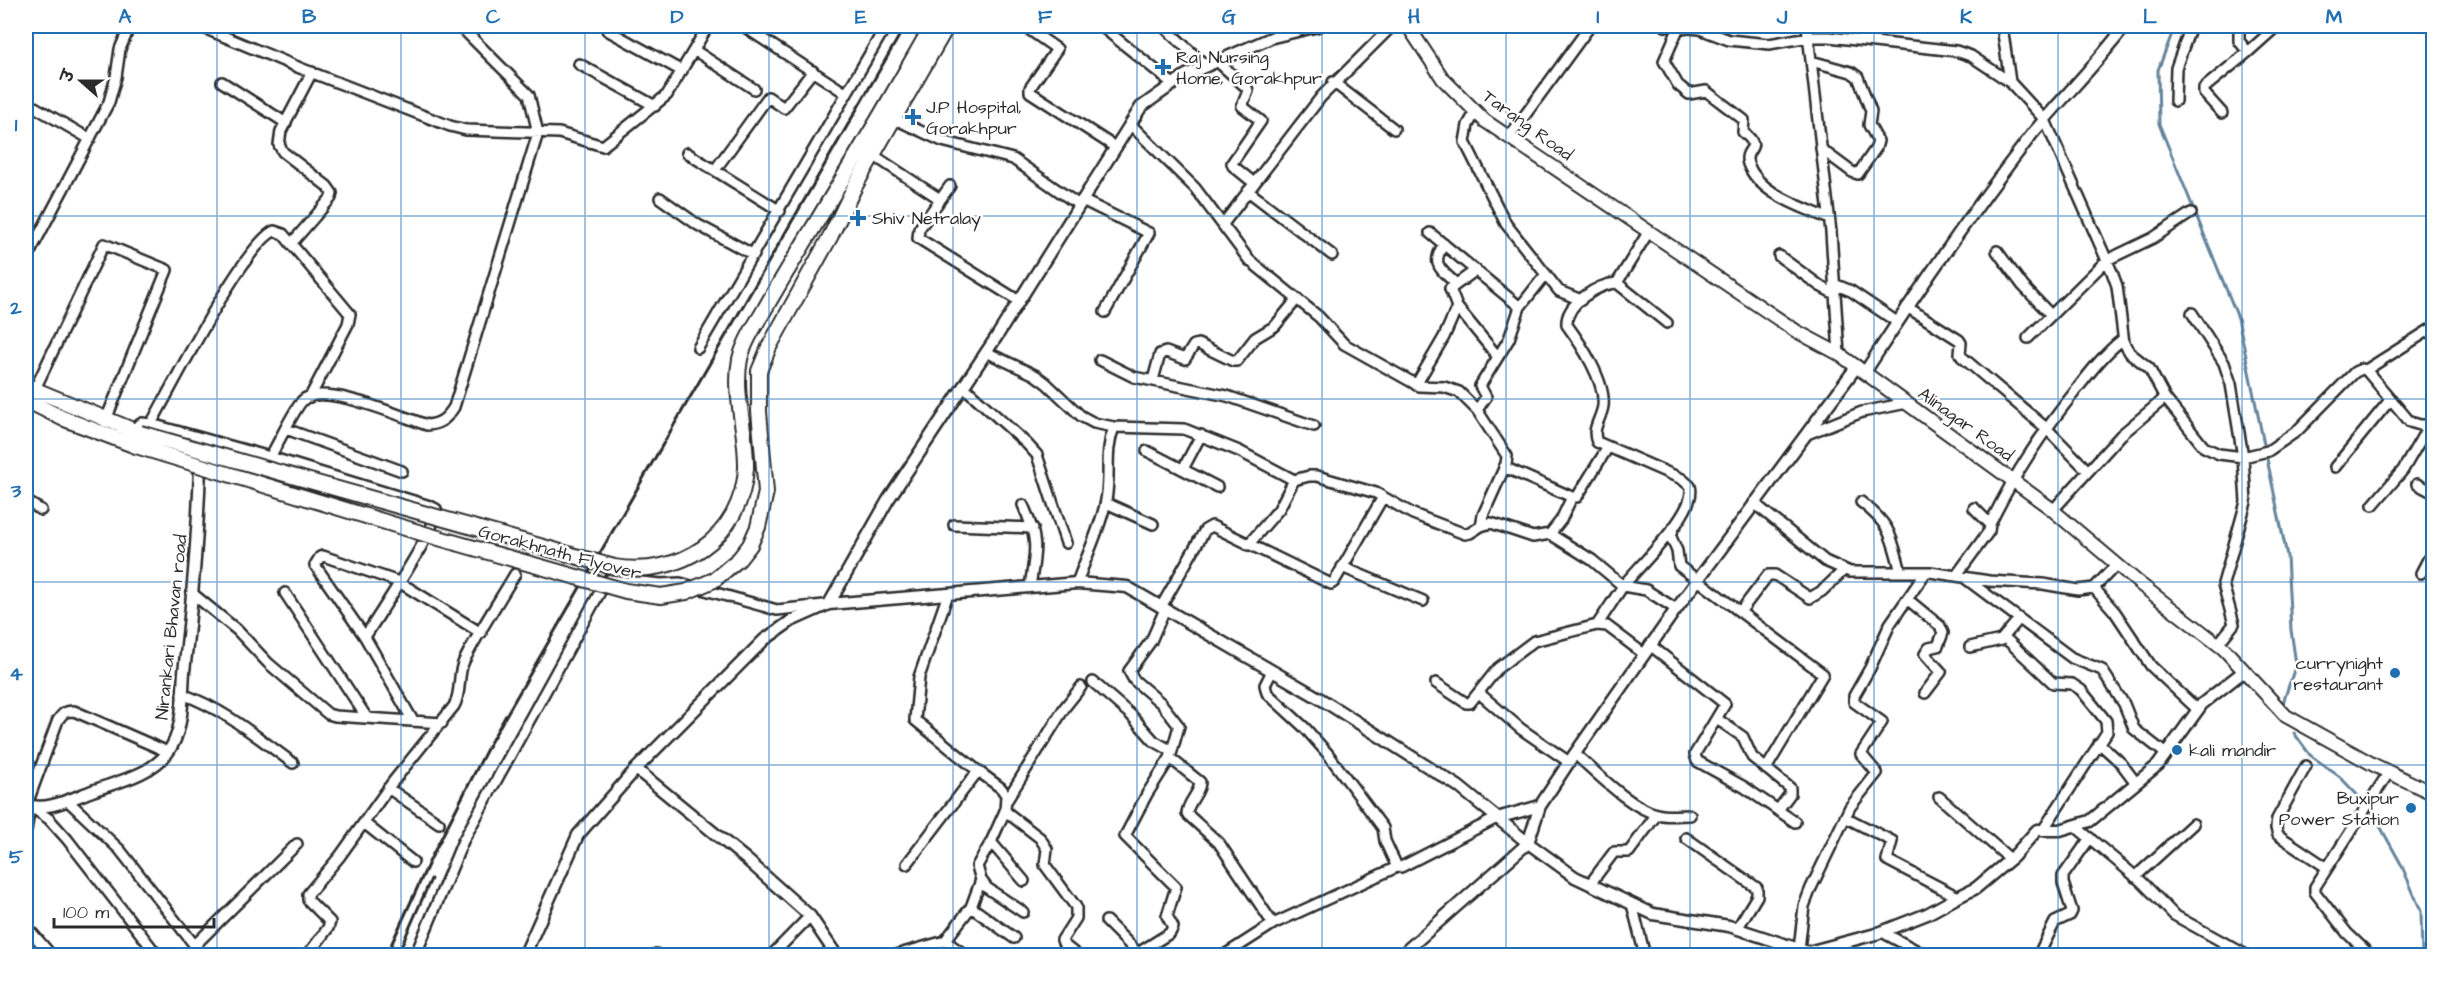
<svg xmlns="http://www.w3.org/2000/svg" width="2459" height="981" font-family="'Architects Daughter','Playpen Sans Deva',sans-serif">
<rect width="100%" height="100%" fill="#fff"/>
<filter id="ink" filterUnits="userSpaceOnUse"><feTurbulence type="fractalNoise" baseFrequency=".0167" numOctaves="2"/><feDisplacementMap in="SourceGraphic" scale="12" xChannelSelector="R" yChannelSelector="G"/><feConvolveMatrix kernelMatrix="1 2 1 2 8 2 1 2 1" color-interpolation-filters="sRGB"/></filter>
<g filter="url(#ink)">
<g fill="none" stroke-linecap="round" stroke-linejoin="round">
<path stroke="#65849c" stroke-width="3" d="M2175 26 2158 70 2159 124 2238 318 2287 556 2291 630 2296 664 2283 703
M2294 733 2310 755 2340 777 2365 803
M2370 808 2401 864 2421 911 2422 956"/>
<defs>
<path id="minor" d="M199 26 300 68 450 126 466 130 559 133 603 146 667 95 708 26
M743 26 847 94
M1024 26 1057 49 1030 88V92L1115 147
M1101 26 1173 84
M1163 26 1206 66
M1665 26 1700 29 1729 40 1769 44 1809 37H1829L1956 51 1971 56 2010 82 2045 120 2112 272 2117 286 2124 343 2130 353 2149 368 2165 398 2204 447 2219 454 2243 457 2268 451 2297 431 2355 372 2362 369 2366 370 2410 422 2420 425H2434
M1807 26 1831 232 1839 354
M2002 26 2010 82
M2239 26V41L2248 52
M1679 27 1664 61 1678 85 1689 94 1706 91 1744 120 1743 132C1765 150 1742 147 1748 164 1760 195 1802 206 1829 219
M607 30 682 71
M694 50 754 89
M1217 61 1247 88 1248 91 1242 106 1261 121 1232 163 1233 166 1254 183
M1811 61 1851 72 1858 77 1871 111 1869 125 1878 141 1876 148 1858 174 1852 172 1821 149
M579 64 655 106
M222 82 286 123
M1333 82 1394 129
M2175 101 2176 68 2191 26
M26 102 90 139
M1476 111 1468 125 1465 142 1506 224 1559 291 1581 300
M2222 113 2204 93V88L2248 52 2277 26
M890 117 942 141 1013 159 1079 205
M1130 124 1195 188 1249 260 1319 317 1344 344 1419 386 1444 387 1459 392 1477 410 1507 456 1506 464 1483 515 1481 526
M1509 137 1590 26
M687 153 780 211
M873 155 940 199
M715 170 768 97 784 108 813 71
M950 186 919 229 918 238 1019 301
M1248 191 1332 255
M660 198 698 225 754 255
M1082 200 1149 233 1105 312
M1223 224 1321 97 1392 26
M1430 233 1520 307
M291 244 331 198 332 193 327 186 283 152 279 145 281 131 312 72
M1444 244C1430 265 1441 269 1456 284
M1997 251 2023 286 2050 314
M1779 256 1820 286 1835 294
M26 260 109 102 116 77 120 49 130 26
M1617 283 1667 323
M1834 284 1851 291 1897 322
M1457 307 1498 357
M1907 307 1959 340 1961 343 1960 354 1962 357 2046 428 2088 471
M2192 313 2224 363 2231 384 2243 457 2246 502 2223 584 2234 624 2218 644
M2028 338 2107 260 2153 238 2191 213
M698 348 886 26
M986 352 1035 375 1046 383 1081 416 1094 423 1114 427 1184 429 1239 451 1294 480 1309 476H1317L1376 493 1413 514 1465 534 1470 533 1481 526 1491 523 1533 537 1550 534 1592 560 1623 586 1646 590 1676 609
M1100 360 1134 377 1227 396 1314 426
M2366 370 2434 327
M1153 380 1160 354 1166 352 1185 359 1194 345 1198 344 1233 361H1237L1255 338 1275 326 1297 299
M1416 385 1444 337 1457 307 1450 289 1476 270
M963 386 1027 444 1037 455 1066 543
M33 393 104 244 167 270 105 422
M1477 410 1486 397 1480 386 1509 339 1520 307 1546 274
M151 424 270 457C277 446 295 407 303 400 323 382 402 417 427 425 441 424 447 418 454 407L538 133 529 95 460 26
M286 429 402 471
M132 430 142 423 151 424C172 387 243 246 274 231L283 234 350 314 348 324 310 397
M1807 434 1862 412 1907 403
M1147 451 1217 487
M270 457 430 506 436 509C440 525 377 617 365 637L413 721
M1504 467 1572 497H1577L1608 447
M2335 467 2390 400
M1183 469 1201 435
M2417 484 2434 493
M26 501 41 510
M1861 502C1892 526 1891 536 1901 572
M1106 503 1153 524
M1754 503 1825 561 1850 572H1930L1989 581 2043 584 2078 590 2094 588 2117 564
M1023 505C1039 540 1036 550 1030 586
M2373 505 2403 470 2429 425
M2053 510 2121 435 2165 398
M1990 524C2015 473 2041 434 2077 389 2091 371 2105 353 2123 339
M954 525 1033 528
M1673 529 1671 537 1677 551 1679 566 1823 674 1766 769
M1550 534 1561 520 1572 497
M1248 545 1279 509 1294 480
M1342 567 1423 601
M2421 573 2434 548
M1956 576 1989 531 1990 524 1974 508
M1966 579 2072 658 2102 670 2124 704 2134 729 2166 754
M1077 583C1086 556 1101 528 1106 500 1111 474 1104 453 1114 427
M2094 588 2115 612 2151 666 2198 710
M285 593 367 718
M193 594 237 630 268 663 328 714 335 716 442 723
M1907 599 1940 626 1943 633 1938 646 1929 648 1925 654 1941 672 1925 693
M1161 607 1205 530 1212 526 1331 584 1334 582 1383 497
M1740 612 1768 575H1775L1810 598 1822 591 1844 570
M1597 625C1606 612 1614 599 1623 586 1638 566 1699 511 1690 486L1682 479 1597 442C1591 428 1601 420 1603 406 1606 382 1581 344 1567 325 1565 304 1598 284 1617 283L1649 231
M365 637 315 565 320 557 323 556 399 582 481 633
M2005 638 2053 683 2072 684 2081 690 2106 721 2107 732 2043 830
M1650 645 1725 704 1695 754 1697 761 1744 787 1795 822
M1970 647 2001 640 2019 619
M1272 671 1265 685 1267 693 1305 728 1328 754 1383 828 1385 841 1397 867
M1093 682 1131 715 1154 741 1172 751
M1436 683 1466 703H1470L1498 668 1534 641 1597 625 1607 626 1644 654
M1479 693 1521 729 1569 762
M182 694C224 709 257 737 293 763
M1717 719 1743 737 1752 757 1790 788V794L1778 810
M2099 743 2121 763 2136 783
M1575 754C1596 772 1630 808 1657 814 1667 817 1679 815 1690 815
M1170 758 1200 782C1200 794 1187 802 1187 814L1219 843 1273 924
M2306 766 2277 819 2276 828 2278 835 2326 867
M978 771 1001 788 1006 795 1005 811 991 842 1024 881
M388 788 439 823
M1939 797 2010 859
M67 800 120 850 203 956
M1007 800 1065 707 1081 687
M27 804 58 720C63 713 65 711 74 711L168 752
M1005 811 1040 838 1047 849 1045 865 1076 907V918L1062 940 1064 945 1078 956
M1845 817 1892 841 1887 860 1958 897
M364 823 413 862
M2075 826 2142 882 2174 915 2248 956
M26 831 30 806 49 819 67 839 158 956
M1686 838 1757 888V896L1737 929
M907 864 978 771 915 720 919 677 948 594
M2135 877 2193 824
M981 880 977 866 991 842
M1590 884 1614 852H1629L1657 814
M1632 904 1645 956
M971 907 1014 938
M1106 921 1141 956
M26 926 52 956
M1882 932 1927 956
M945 941 971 907 981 880 987 888 1023 912
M195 945 297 844
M1799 949 1804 906 1811 888 1850 807 1877 773 1861 754 1882 722 1854 702V696L1870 668 1890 624 1926 572
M1138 953 1170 933 1173 927 1167 916 1176 887 1125 836 1147 794 1170 758 1179 726 1161 703 1134 680 1129 671 1151 641 1165 609
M307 956 328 928 330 922 308 900V894L340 856 392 783 454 706C462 692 457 675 464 661 479 631 498 603 515 574
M415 956 463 841 606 581 611 579 661 584 680 583 777 610 824 605
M654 956 656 954
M771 956 810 916
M892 956 945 941 967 956
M1223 956 1273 924 1397 867H1401L1497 818
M2038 956 2055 922 2070 915 2072 911 2063 883V876L2090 838
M2371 956 2347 933 2315 892V887L2389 772"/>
<path id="tertiary" d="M1865 372C1918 290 1973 210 2033 133 2063 97 2097 64 2125 26
M829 604 1077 583 1127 587 1319 698 1458 786 1528 843 1575 877 1653 914 1729 926 1808 952 1876 934 1927 914 1958 897 1976 888 2013 857 2037 830H2060L2090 821 2158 765 2202 704 2244 671
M636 769 746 859 810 916 837 956
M26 804C44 813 73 798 92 791 117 782 151 775 168 752 184 731 182 697 184 672 192 603 198 535 200 466L195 462
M1497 818 1540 806
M524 956 578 835 636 769 764 640 791 621 829 604 888 500 997 336 1141 107 1186 75 1273 37 1318 26
M1400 956 1528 843 1540 806 1569 762 1674 612 1857 366"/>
<path id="secondary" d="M1408 26 1443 79 1485 121 1796 331 1839 354 2049 507 2140 584 2224 649 2286 716 2374 765 2434 794"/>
<path id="primary" d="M813 228 882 113 932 26
M830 237 855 186 947 26
M26 386 140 433
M26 400 62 418 136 446"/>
</defs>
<use href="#minor" stroke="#2b2b2b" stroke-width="14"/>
<use href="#tertiary" stroke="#2b2b2b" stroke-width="15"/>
<use href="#secondary" stroke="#2b2b2b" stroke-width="16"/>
<use href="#primary" stroke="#2b2b2b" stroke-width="18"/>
<use href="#minor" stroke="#fff" stroke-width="9"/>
<use href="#tertiary" stroke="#fff" stroke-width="10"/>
<use href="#secondary" stroke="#fff" stroke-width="12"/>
<use href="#primary" stroke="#fff" stroke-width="14"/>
<path stroke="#2b2b2b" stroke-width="3" d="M386 956 431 858 490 743 905 26
M397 956 431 879"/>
<defs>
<path id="primary-bridge" d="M140 433 614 567C679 578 742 538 746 468 747 432 733 395 740 359 744 343 753 328 762 314 778 285 796 256 813 228
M136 446 428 535 626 591 661 596 686 592 714 580 739 559 750 545 758 527 766 492 759 411V371L769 347 830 237"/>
</defs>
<use href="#primary-bridge" stroke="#2b2b2b" stroke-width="18" stroke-linecap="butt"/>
<use href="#primary-bridge" stroke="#fff" stroke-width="14"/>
</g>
</g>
<path fill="none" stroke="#1f6fb2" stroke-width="1.5" stroke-opacity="0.55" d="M217 26V956M401 26V956M585 26V956M769 26V956M953 26V956M1137 26V956M1322 26V956M1506 26V956M1690 26V956M1874 26V956M2058 26V956M2242 26V956M26 216H2434M26 399H2434M26 582H2434M26 765H2434"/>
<g fill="#1f6fb2" stroke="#fff" stroke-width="2">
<path d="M1160 58h6v6h6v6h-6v6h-6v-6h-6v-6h6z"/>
<path d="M910 108h6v6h6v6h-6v6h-6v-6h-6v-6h6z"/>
<path d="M855 209h6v6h6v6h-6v6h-6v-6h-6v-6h6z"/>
<circle cx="2395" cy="673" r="6"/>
<circle cx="2177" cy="750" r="6"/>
<circle cx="2411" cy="808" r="6"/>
</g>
<g text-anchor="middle" stroke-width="5" stroke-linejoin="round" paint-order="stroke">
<g font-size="18" fill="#2b2b2b" stroke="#fff" text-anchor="start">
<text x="1176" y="63">Raj Nursing<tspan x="1176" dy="21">Home, Gorakhpur</tspan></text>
<text x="926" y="113">J.P Hospital,<tspan x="926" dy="21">Gorakhpur</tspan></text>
<text x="872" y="224">Shiv Netralay</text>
<text x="2383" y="669" text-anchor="end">currynight<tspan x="2383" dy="21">restaurant</tspan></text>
<text x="2189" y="756">kali mandir</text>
<text x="2399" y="804" text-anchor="end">Buxipur<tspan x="2399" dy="21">Power Station</tspan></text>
</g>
<g font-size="18" fill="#2b2b2b" stroke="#fff">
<text transform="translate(1528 125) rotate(36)" y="6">Tarang Road</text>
<text transform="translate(1966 424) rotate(36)" y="6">Alinagar Road</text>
<text transform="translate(560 552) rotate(15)" y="6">Gorakhnath Flyover</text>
<text transform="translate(171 627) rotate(-84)" y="6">Nirankari Bhavan road</text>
</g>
</g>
<rect width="2459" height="981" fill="none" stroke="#fff" stroke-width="66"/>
<g transform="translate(81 81) rotate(291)" stroke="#ffffff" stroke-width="4.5" paint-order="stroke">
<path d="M0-4.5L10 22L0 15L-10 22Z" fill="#2b2b2b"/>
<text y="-9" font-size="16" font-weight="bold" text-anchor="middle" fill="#2b2b2b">उ</text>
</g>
<path d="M54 918v9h160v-9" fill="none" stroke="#2b2b2b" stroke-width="3"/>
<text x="63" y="918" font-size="18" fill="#2b2b2b" stroke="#ffffff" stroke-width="4.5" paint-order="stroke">100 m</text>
<rect x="33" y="33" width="2393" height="915" fill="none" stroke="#1f6fb2" stroke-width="2"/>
<g font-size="20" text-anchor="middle" font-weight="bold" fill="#1f6fb2">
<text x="125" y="23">A</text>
<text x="309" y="23">B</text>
<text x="493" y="23">C</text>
<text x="677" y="23">D</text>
<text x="861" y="23">E</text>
<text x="1045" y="23">F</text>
<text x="1229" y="23">G</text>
<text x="1414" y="23">H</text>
<text x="1598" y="23">I</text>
<text x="1782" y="23">J</text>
<text x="1966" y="23">K</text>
<text x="2150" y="23">L</text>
<text x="2334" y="23">M</text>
<text x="16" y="131">1</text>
<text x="16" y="314">2</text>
<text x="16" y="497">3</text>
<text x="16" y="680">4</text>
<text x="16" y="863">5</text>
</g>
</svg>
